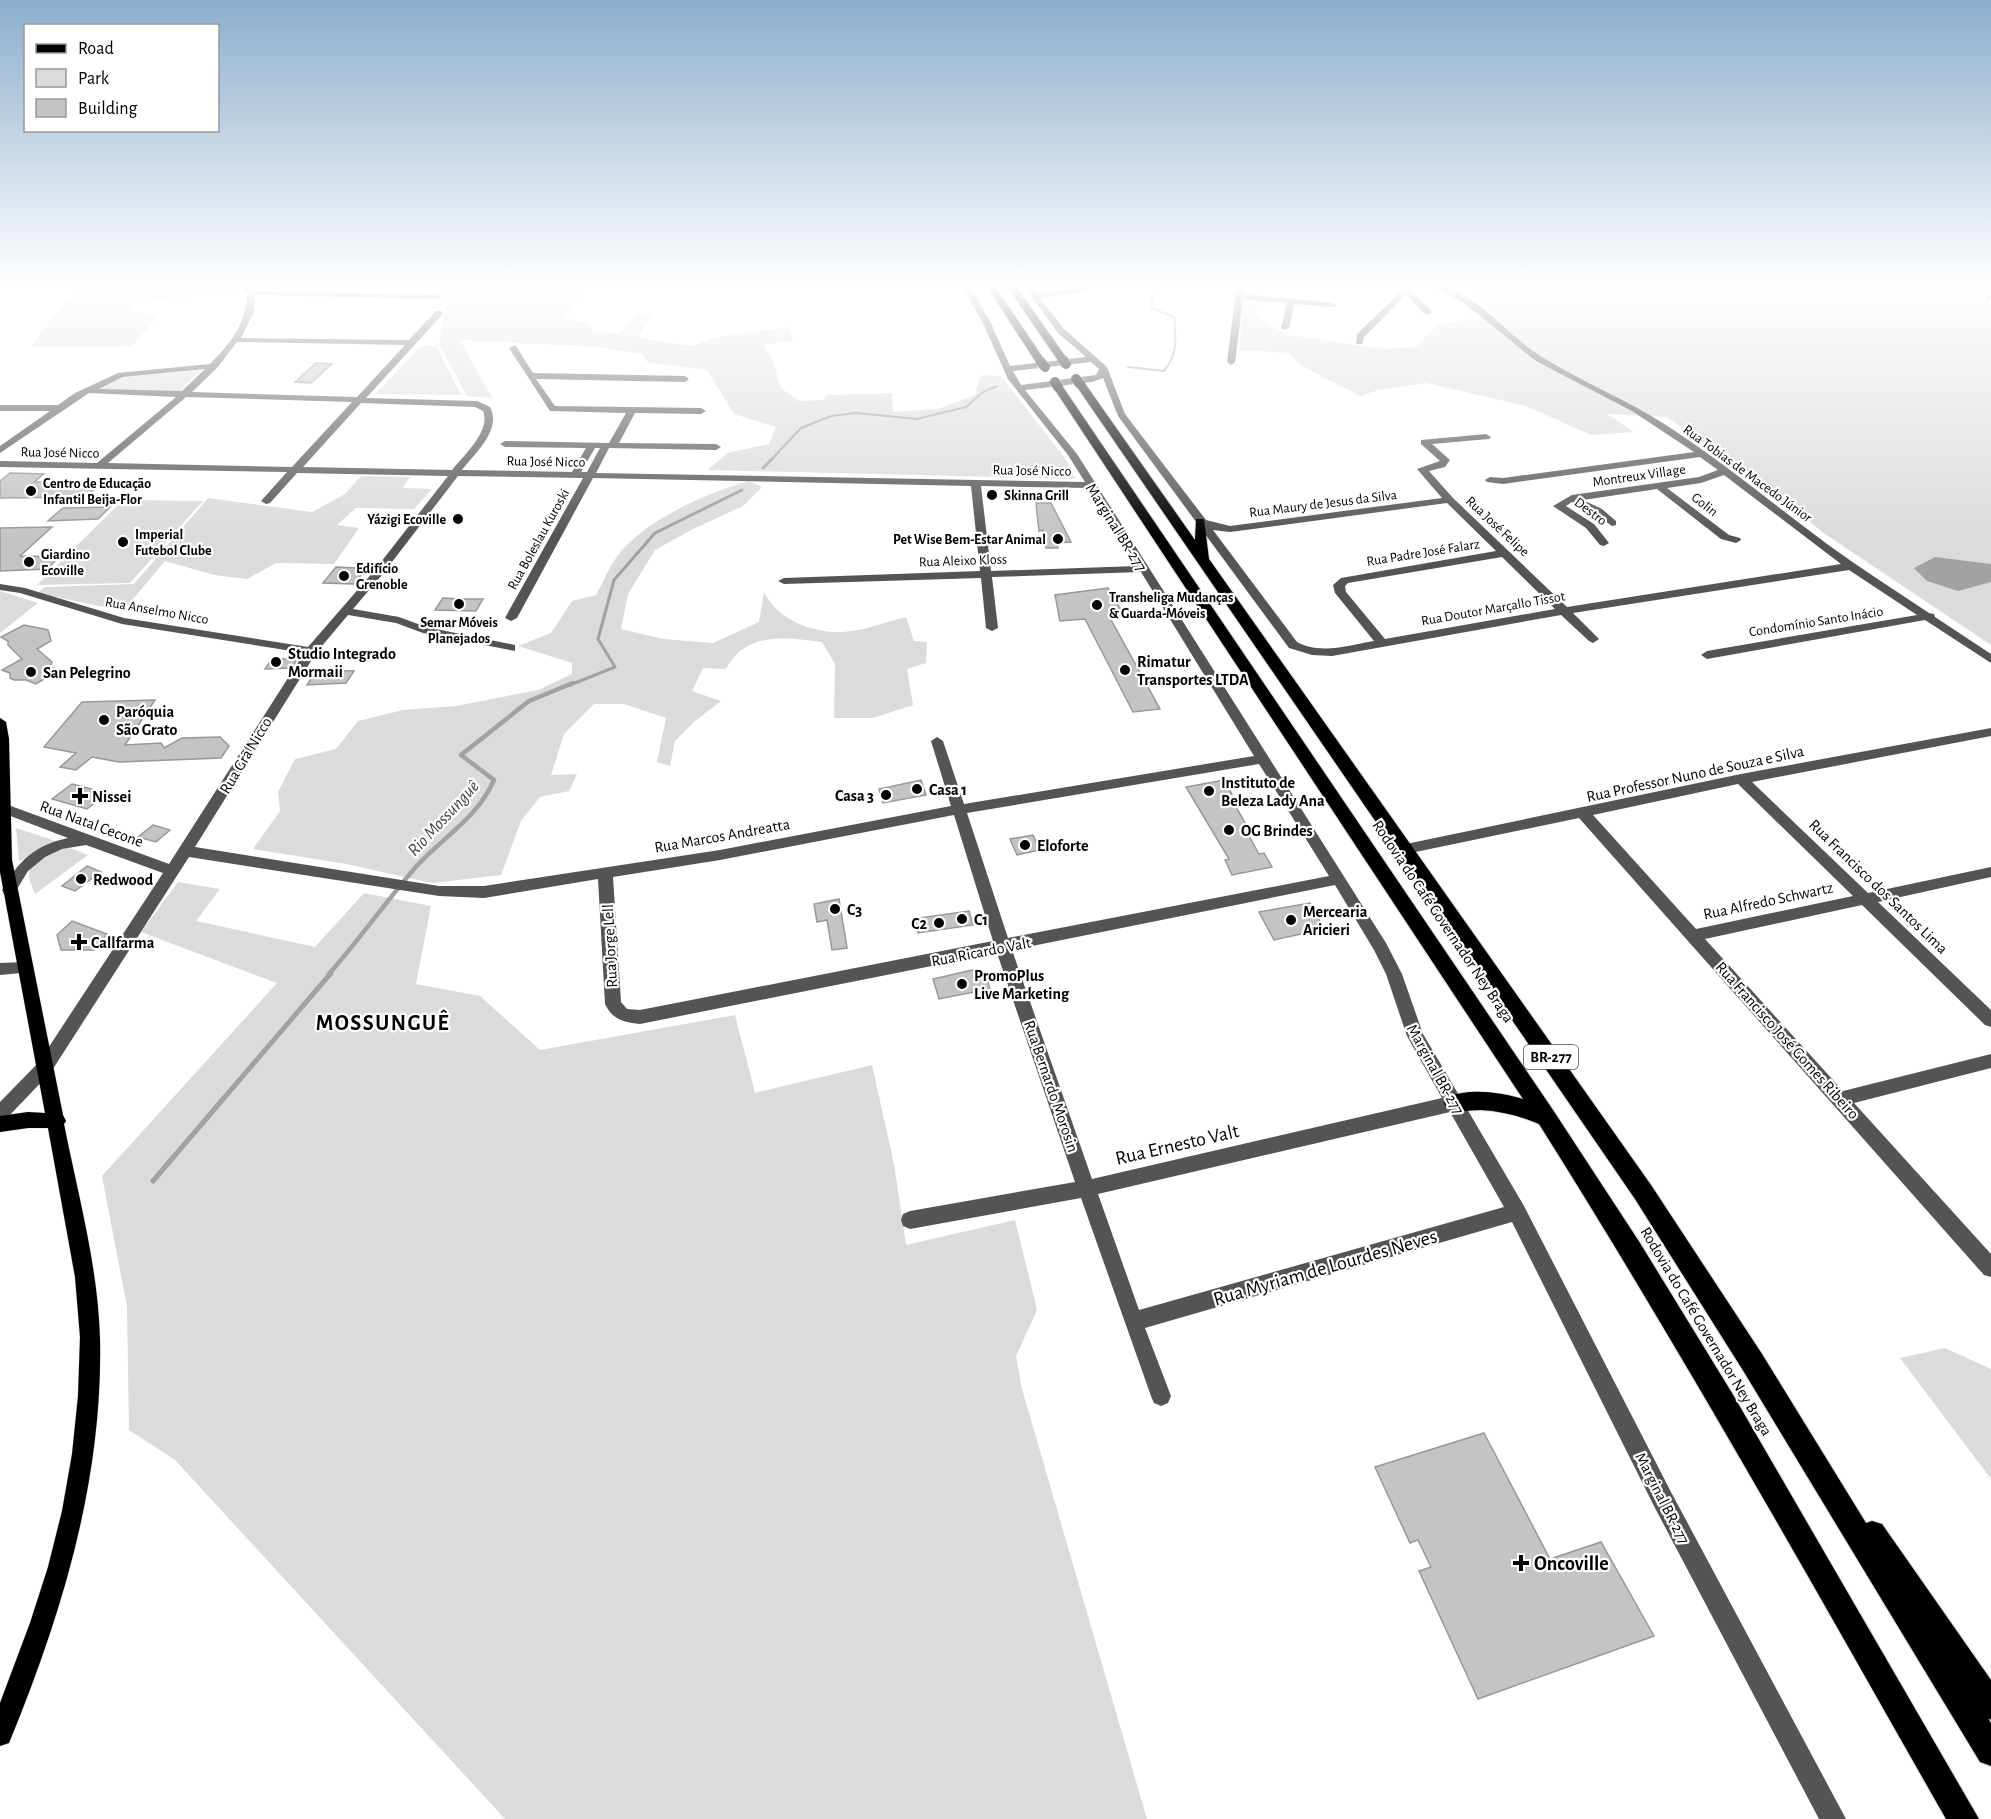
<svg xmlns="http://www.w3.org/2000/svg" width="1991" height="1819" font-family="'Alegreya Sans',sans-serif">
<rect width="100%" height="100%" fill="#fff"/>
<path fill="#dbdbdb" d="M0 282H225L243 291 132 303 128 310 157 316 133 346 32 347 59 308 85 283 0 284Z
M426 282H588L577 303 563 318 587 323 594 331 620 334 637 313H653L638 338 692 346 717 337 788 327 793 340 763 345 772 358 781 388 799 401 824 400 827 395 892 393 893 412 938 409 975 395 979 379 982 375 1001 376 1067 461 1075 479 707 470 728 453 769 444 776 427 734 414 707 370 647 362 643 354 599 347 460 340 492 398 467 396 439 344 448 293Z
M1550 282H1946L1991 300V645L1825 534 1756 479 1667 417 1607 414 1634 432 1591 435 1526 406 1426 383 1378 390 1360 396 1300 365 1289 353 1240 350 1242 303 1250 298 1267 301 1255 306 1263 322 1288 335 1383 349 1416 347 1437 325 1496 314 1470 292Z
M421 346H436L461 395 376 394Z
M201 370 178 393 100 389 125 377Z
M361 476 410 477 403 488 432 489 414 509 356 508 337 525 359 528 334 564 276 563 247 579 214 575 165 561 123 611 37 593 45 587 134 584 208 498 312 512 345 494Z
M749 481 762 487 743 506 691 530 655 550 628 594 621 629 663 639 713 643 759 622 764 592C778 620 812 633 842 632 863 631 886 622 906 617L914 641 927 642 926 663 907 669 913 705 873 718H834L835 664 822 642C796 639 763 633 740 651 735 655 730 663 725 669L703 668 692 691 721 701 695 721 675 741 670 766 657 762 666 718 624 704H594L564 734 551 775 577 774 569 791 540 797 521 821 501 875 432 883 346 864 253 849 280 811 278 792 295 759 336 749 358 721 403 710 456 706 538 690 572 674V663L518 646 551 633 572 601 596 595C603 583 608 569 616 558 642 521 706 493 749 481Z
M123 500 203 501 130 583 37 585Z
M0 591 38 603 0 633Z
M16 828 59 842 34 852 19 862Z
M70 848 88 855 35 894C33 888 29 881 29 875 27 857 57 849 70 848Z
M178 882 220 889 196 921 315 947 364 893 431 906 416 984 480 996 540 1050 735 1015 755 1093 872 1065 894 1164 906 1245 1015 1220 1037 1310 1016 1356 1022 1389 1147 1819H505L175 1460 129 1430 127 1307 102 1176 277 983 141 932Z
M1945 1348 1991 1369V1479L1900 1358Z"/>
<path fill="#a2a2a2" d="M1935 557 1991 564V582L1958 591 1927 581 1914 568Z"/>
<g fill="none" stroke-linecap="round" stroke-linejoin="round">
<path stroke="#a2a2a2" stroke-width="2" d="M1128 367 1164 371C1178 355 1176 337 1174 317L1152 308V299L1162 282
M772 459 801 428 831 416 856 413 917 419 966 407 983 392 997 386"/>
<path stroke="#a2a2a2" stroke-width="3" d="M763 468 773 458
M570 685 615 667 598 639 614 580 655 533 742 490"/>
<path stroke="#a2a2a2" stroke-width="4.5" d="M329 974C359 940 385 903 414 869 441 838 477 819 494 780L461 755 529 701 573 683"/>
<path stroke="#a2a2a2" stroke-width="5" d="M153 1181 331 973"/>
</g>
<path fill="#c4c4c4" stroke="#989898" stroke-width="1.5" d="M316 363 332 364 311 383 295 382Z
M10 473 44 474 34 482H102L86 497 0 498V481Z
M1036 503H1051L1071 542 1057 543 1058 548H1046L1043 530 1039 531Z
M110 507 98 519 48 521 63 508Z
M52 527 20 556 59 557 47 569 0 571V528Z
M336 567 357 568 366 569 354 584 323 583Z
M1108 588 1124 615 1109 616 1160 709 1133 712 1085 619 1060 621 1055 595Z
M443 598 460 599H483L476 611 435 610Z
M24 625 48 630 51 641 37 649 52 662 50 667 59 670 36 684 26 680H14L10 678V673L2 670 22 659 8 645V641L1 637Z
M273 657 296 661 292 668 265 669Z
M317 670 354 671 346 683 307 685Z
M155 700 125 745 161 743 164 748 182 738 220 737 229 746 221 758 119 762 92 757 76 770 60 767 76 753 44 747 82 702Z
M921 780 926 795 883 803 879 789Z
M1224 780 1232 794 1229 795 1247 826 1244 827 1259 854 1264 853 1272 867 1232 875 1225 860 1229 859 1186 787Z
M72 784 107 793 87 809 52 799Z
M153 825 170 830 156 842 138 837Z
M1033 835 1040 850 1017 855 1010 839Z
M87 866 101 872 75 891 62 886Z
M839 899 847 948 832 950 827 920 817 922 814 904Z
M1310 903 1324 929 1274 940 1259 912Z
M969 911 973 925 918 933 915 921 920 920 919 918Z
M72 921 107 934 94 950H61L57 935Z
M972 970 985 972 990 989 939 999 933 979Z
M1484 1433 1550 1559 1601 1542 1654 1636 1478 1699 1419 1571 1431 1567 1418 1540 1410 1543 1375 1467Z"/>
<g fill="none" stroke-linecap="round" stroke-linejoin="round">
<defs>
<path id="major" d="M0 718 6 722 9 739 12 860 63 1115 66 1121 64 1124C78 1195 98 1266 100 1339 103 1480 62 1614 9 1743L0 1746V1703L30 1623 48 1567 62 1511 72 1454 78 1396 80 1337 75 1277 48 1128H28L0 1132V1116L28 1112 45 1113 0 872Z"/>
<path id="highway" d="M984 282H992L1046 362 1045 364H1037Z
M1004 282H1013L1068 360 1067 362H1059Z
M1080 381 1084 382 1195 540 1196 519H1204L1209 559 1651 1185 1762 1354 1866 1523 1872 1521 1882 1524 1991 1680V1720L1988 1718 1991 1723V1766L1980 1762 1744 1372 1635 1199 1075 384Z
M1058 384 1063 387 1553 1110 1640 1243 1732 1393 1979 1819H1946C1813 1585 1682 1351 1539 1124 1520 1116 1501 1111 1481 1110 1469 1110 1458 1113 1447 1109L1444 1103 1447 1097C1471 1088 1498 1092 1523 1099L1053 387Z"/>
</defs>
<use href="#major" stroke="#dbdbdb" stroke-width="1"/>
<use href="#highway" stroke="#dbdbdb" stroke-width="2"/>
<path fill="#545454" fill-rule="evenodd" d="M229 282H238L253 291 439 295V299H436L255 295 254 312 241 338 409 340 436 311H442V315L366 398 477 401 490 407C502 430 475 453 462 470L572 472 586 448 505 447 500 444 505 441 609 443 626 413 550 411 509 348 513 346H516L533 373 685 376 689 379 685 382 536 379 555 406 701 408 706 411 701 414 635 413 619 443 716 444 721 447 716 450 609 448 596 473 1085 482 1068 455 1008 379 982 321 959 282H967L990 321 1010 366 1086 357 1058 333 1021 282H1029L1037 293 1106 282 1082 292 1040 298 1064 329 1107 367 1125 414 1206 520 1230 526 1442 498 1417 469 1440 461 1421 444V440L1486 434 1491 437 1489 439 1432 444 1450 460 1445 467 1429 471 1453 498 1567 607 1841 564 1724 475 1701 483 1667 488 1729 535 1740 538 1741 540 1736 543 1721 539 1657 489 1583 500 1602 509 1616 521V525L1612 526 1594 513 1572 502 1566 506 1594 524 1609 543 1604 546 1600 545 1586 528 1553 506 1572 495 1699 477 1718 470 1700 457 1503 484 1487 482 1485 480 1490 477 1503 478 1694 452 1632 411 1536 361 1469 307 1455 298 1420 282C1469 281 1504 334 1542 357 1582 382 1626 399 1666 425 1722 461 1773 504 1827 544 1860 568 1895 590 1929 613L1934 614 1935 617 1991 654V663L1925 620 1707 659 1701 655 1707 651 1917 615 1849 570 1573 613 1599 639 1593 643 1589 641 1561 615 1332 656 1312 655 1289 648 1118 416 1103 378 1092 382 1025 390 1077 454 1386 943 1402 974 1423 1034 1524 1206 1671 1492 1846 1819H1819L1655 1508 1512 1222 1145 1328 1171 1396 1168 1403 1161 1406 1154 1403 1151 1396 1081 1198 910 1229 903 1226 901 1220 903 1214 910 1211 1075 1182 997 953 640 1024C623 1022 613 1020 605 1004L598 879 484 898 439 896 189 857 51 1072 6 1119 0 1122V1102L39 1062 163 873 86 845 62 849 45 857 28 871 14 894H4L2 890C18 861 35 845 68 838L0 812V802L169 864 304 653 122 624 20 593 0 590V584L25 588 124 618 308 647 374 571 448 476 297 473 270 503 266 504 261 501 287 472 0 467V461L97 463 176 397 89 393 0 453V446L50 411H0V405H58L75 393 118 373 210 364C231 343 246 324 247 294ZM237 342 405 345 357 397 192 392 217 368ZM1091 362 1099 369 1096 375 1021 385 1013 371ZM205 369 182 391 99 389 123 377ZM186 397 352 402 292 467 108 463ZM361 403 475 407 483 411C491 431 464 455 452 470L303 467ZM595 448H600L587 472H581ZM458 476 583 478 505 618 511 621 517 618 593 478 971 486 980 571 784 578 778 581 784 584 981 578 986 628 992 631 998 628 992 577 1141 572 1254 756 964 804 943 741 937 737 931 741 951 806 720 850 484 886H439L195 847 316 653 348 615 396 623 423 633 515 651V645L426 627 399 617 353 609 382 575ZM981 486 1088 488 1137 566 991 571ZM1447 503 1496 551 1341 578 1333 585 1335 593 1374 641C1349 645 1321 655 1297 642L1213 530 1230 532ZM1502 557 1555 609 1385 639 1346 592 1345 586 1348 583ZM1259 764 1329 876 1008 938 967 813ZM954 815 993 941 640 1010 627 1009 621 1002 613 877 720 860ZM1335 885 1374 950 1386 974 1407 1036 1442 1098 1092 1179 1012 950ZM1450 1112 1504 1207 1139 1310 1098 1194Z
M1237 282H1245L1243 294 1333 303 1337 305 1333 307 1294 304 1289 328 1285 330 1281 328 1287 303 1243 299 1235 362 1231 365 1227 362Z
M1411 282H1419L1410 291 1431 310V314H1425L1406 295 1364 337 1362 344H1356L1357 334Z
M1990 295 1991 299H1987L1986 297Z
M1991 728V736L1752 782 1868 893 1991 867V877L1878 902 1991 1010V1027L1985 1025 1862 905 1705 939 1843 1091 1991 1054V1068L1854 1103 1991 1254V1277L1984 1275 1579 818 1406 854 1399 849 1406 844 1741 774ZM1738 784 1853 896 1696 929 1593 815Z
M25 962 31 964 33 968 31 972 0 975V963Z"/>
<use href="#major" fill="#000" fill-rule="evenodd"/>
<use href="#highway" fill="#000" fill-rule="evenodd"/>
<defs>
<path id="highway-bridge" d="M1063 360 1066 364
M1041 362 1045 367
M1076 379 1080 384
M1055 382 1058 387"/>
</defs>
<use href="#highway-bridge" stroke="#dbdbdb" stroke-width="11" stroke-linecap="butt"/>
<use href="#highway-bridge" stroke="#000" stroke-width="10"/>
</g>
<linearGradient id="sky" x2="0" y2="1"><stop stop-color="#8cadcc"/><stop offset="0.53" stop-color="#fff"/><stop offset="1" stop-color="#fff" stop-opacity="0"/></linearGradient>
<rect width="1991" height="537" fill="url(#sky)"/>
<g fill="#000" stroke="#fff" stroke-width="2">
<circle cx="31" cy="491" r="6"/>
<circle cx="992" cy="495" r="6"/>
<circle cx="458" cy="519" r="6"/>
<circle cx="1058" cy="539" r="6"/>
<circle cx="123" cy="542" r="6"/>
<circle cx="29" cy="562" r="6"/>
<circle cx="344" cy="576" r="6"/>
<circle cx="459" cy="604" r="6"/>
<circle cx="1097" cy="605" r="6"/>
<circle cx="276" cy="662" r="6"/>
<circle cx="1125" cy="670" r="6"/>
<circle cx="31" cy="672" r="6"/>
<circle cx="104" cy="720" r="6"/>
<circle cx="917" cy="789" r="6"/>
<circle cx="1209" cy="791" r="6"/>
<circle cx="886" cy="795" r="6"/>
<path d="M77 787h6v6h6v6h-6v6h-6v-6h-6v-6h6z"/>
<circle cx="1229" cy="830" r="6"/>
<circle cx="1025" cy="845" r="6"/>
<circle cx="81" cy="879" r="6"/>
<circle cx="835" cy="909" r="6"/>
<circle cx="962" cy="919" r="6"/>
<circle cx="1291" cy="920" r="6"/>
<circle cx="939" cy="923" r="6"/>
<path d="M76 933h6v6h6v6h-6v6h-6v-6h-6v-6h6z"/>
<circle cx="962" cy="984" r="6"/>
<path d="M1518 1554h6v6h6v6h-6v6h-6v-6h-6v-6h6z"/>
</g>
<g text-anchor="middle" stroke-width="4.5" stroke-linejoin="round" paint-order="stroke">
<g font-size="14" fill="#000" stroke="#fff">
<text transform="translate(60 452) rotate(1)" y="5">Rua José Nicco</text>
<text transform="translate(546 461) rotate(1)" y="5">Rua José Nicco</text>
<text transform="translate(1032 470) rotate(1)" y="5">Rua José Nicco</text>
<text transform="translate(1748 473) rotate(36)" y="5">Rua Tobias de Macedo Júnior</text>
<text transform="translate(1639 475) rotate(-8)" y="5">Montreux Village</text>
<text transform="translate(1323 503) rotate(-7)" y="5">Rua Maury de Jesus da Silva</text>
<text transform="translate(1705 504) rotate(38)" y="5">Golin</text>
<text transform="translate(1591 511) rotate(37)" y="5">Destro</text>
<text transform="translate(1498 526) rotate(43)" y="5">Rua José Felipe</text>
<text transform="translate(538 539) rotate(-61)" y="5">Rua Boleslau Kuroski</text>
<text transform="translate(1423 552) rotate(-9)" y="5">Rua Padre José Falarz</text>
<text transform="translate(963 560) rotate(-2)" y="5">Rua Aleixo Kloss</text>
<text transform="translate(1493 608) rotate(-10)" y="5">Rua Doutor Marçallo Tissot</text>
<text transform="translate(157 610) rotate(10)" y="5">Rua Anselmo Nicco</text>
<text transform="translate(1816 621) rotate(-9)" y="5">Condomínio Santo Inácio</text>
</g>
<g font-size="14" font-weight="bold" fill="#000" stroke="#fff" text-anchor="start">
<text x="43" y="488">Centro de Educação<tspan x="43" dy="16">Infantil Beija-Flor</tspan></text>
<text x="1004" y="500">Skinna Grill</text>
<text x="446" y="524" text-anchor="end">Yázigi Ecoville</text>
<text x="135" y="539">Imperial<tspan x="135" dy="16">Futebol Clube</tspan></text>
<text x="1046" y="544" text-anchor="end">Pet Wise Bem-Estar Animal</text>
<text x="41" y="559">Giardino<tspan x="41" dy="16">Ecoville</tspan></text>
<text x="356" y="573">Edifício<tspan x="356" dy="16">Grenoble</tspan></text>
<text x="1109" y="602">Transheliga Mudanças<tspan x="1109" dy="16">&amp; Guarda-Móveis</tspan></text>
<text x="459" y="627" text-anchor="middle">Semar Móveis<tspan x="459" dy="16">Planejados</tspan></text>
</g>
<rect fill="#fff" stroke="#4c4c4c" stroke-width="1.5" x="1524" y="1045" width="54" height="24" rx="4.5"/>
<g font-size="15" font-weight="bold" fill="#000">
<text x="1551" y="1062">BR-277</text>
</g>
<g font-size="16" fill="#000" stroke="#fff">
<text transform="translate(1117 527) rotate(58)" y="6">Marginal BR-277</text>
<text transform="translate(245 755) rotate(-59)" y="6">Rua Grã Nicco</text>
<text transform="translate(1695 773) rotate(-12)" y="6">Rua Professor Nuno de Souza e Silva</text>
<text transform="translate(92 823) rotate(20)" y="6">Rua Natal Cecone</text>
<text transform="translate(722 835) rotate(-10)" y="6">Rua Marcos Andreatta</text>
<text transform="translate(1879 886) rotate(44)" y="6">Rua Francisco dos Santos Lima</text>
<text transform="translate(1768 900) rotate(-12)" y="6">Rua Alfredo Schwartz</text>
<text transform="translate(1444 921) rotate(56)" y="6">Rodovia do Café Governador Ney Braga</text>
<text transform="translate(609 946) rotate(-93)" y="6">Rua Jorge Lell</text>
<text transform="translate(981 951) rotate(-11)" y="6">Rua Ricardo Valt</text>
<text transform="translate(1788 1040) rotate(48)" y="6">Rua Francisco José Gomes Ribeiro</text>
<text transform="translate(1436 1069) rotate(61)" y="6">Marginal BR-277</text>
<text transform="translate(1052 1086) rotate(71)" y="6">Rua Bernardo Morosin</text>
<text transform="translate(1707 1331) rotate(59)" y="6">Rodovia do Café Governador Ney Braga</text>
<text transform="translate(1663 1498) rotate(63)" y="6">Marginal BR-277</text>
</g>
<g font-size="16" font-weight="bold" fill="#000" stroke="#fff" text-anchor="start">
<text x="288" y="659">Studio Integrado<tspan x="288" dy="18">Mormaii</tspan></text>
<text x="1137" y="667">Rimatur<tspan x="1137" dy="18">Transportes LTDA</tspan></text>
<text x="43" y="678">San Pelegrino</text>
<text x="116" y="717">Paróquia<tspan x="116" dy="18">São Grato</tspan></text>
<text x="1221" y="788">Instituto de<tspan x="1221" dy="18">Beleza Lady Ana</tspan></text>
<text x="929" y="795">Casa 1</text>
<text x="874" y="801" text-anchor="end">Casa 3</text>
<text x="92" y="802">Nissei</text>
<text x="1241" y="836">OG Brindes</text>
<text x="1037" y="851">Eloforte</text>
<text x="93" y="885">Redwood</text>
<text x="847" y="915">C3</text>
<text x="1303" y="917">Mercearia<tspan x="1303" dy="18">Aricieri</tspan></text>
<text x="974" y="925">C1</text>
<text x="927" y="929" text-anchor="end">C2</text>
<text x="91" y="948">Callfarma</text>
<text x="974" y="981">PromoPlus<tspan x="974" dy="18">Live Marketing</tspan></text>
</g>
<g font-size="18" font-style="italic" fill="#434343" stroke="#fff">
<text transform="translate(443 818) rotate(-47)" y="6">Rio Mossunguê</text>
</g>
<g font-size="20" fill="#000" stroke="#fff">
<text transform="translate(1177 1144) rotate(-13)" y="7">Rua Ernesto Valt</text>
<text transform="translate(1325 1267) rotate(-16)" y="7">Rua Myriam de Lourdes Neves</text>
</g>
<g font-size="20" font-weight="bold" fill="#000" stroke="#fff" text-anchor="start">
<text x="1534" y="1570">Oncoville</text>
</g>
<g font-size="22" font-weight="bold" letter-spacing="1.5" fill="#000" stroke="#fff">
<text x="383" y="1030">MOSSUNGUÊ</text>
</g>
</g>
<rect x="24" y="24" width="195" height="108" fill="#ffffff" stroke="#999999" stroke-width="1.5"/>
<rect x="36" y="44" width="30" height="9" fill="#000000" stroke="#999999" stroke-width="1.5"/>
<text x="78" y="54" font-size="18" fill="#000000">Road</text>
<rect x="36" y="69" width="30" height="18" fill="#dbdbdb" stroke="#999999" stroke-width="1.5"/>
<text x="78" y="84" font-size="18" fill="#000000">Park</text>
<rect x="36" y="99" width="30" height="18" fill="#c4c4c4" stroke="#999999" stroke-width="1.5"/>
<text x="78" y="114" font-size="18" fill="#000000">Building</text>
</svg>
